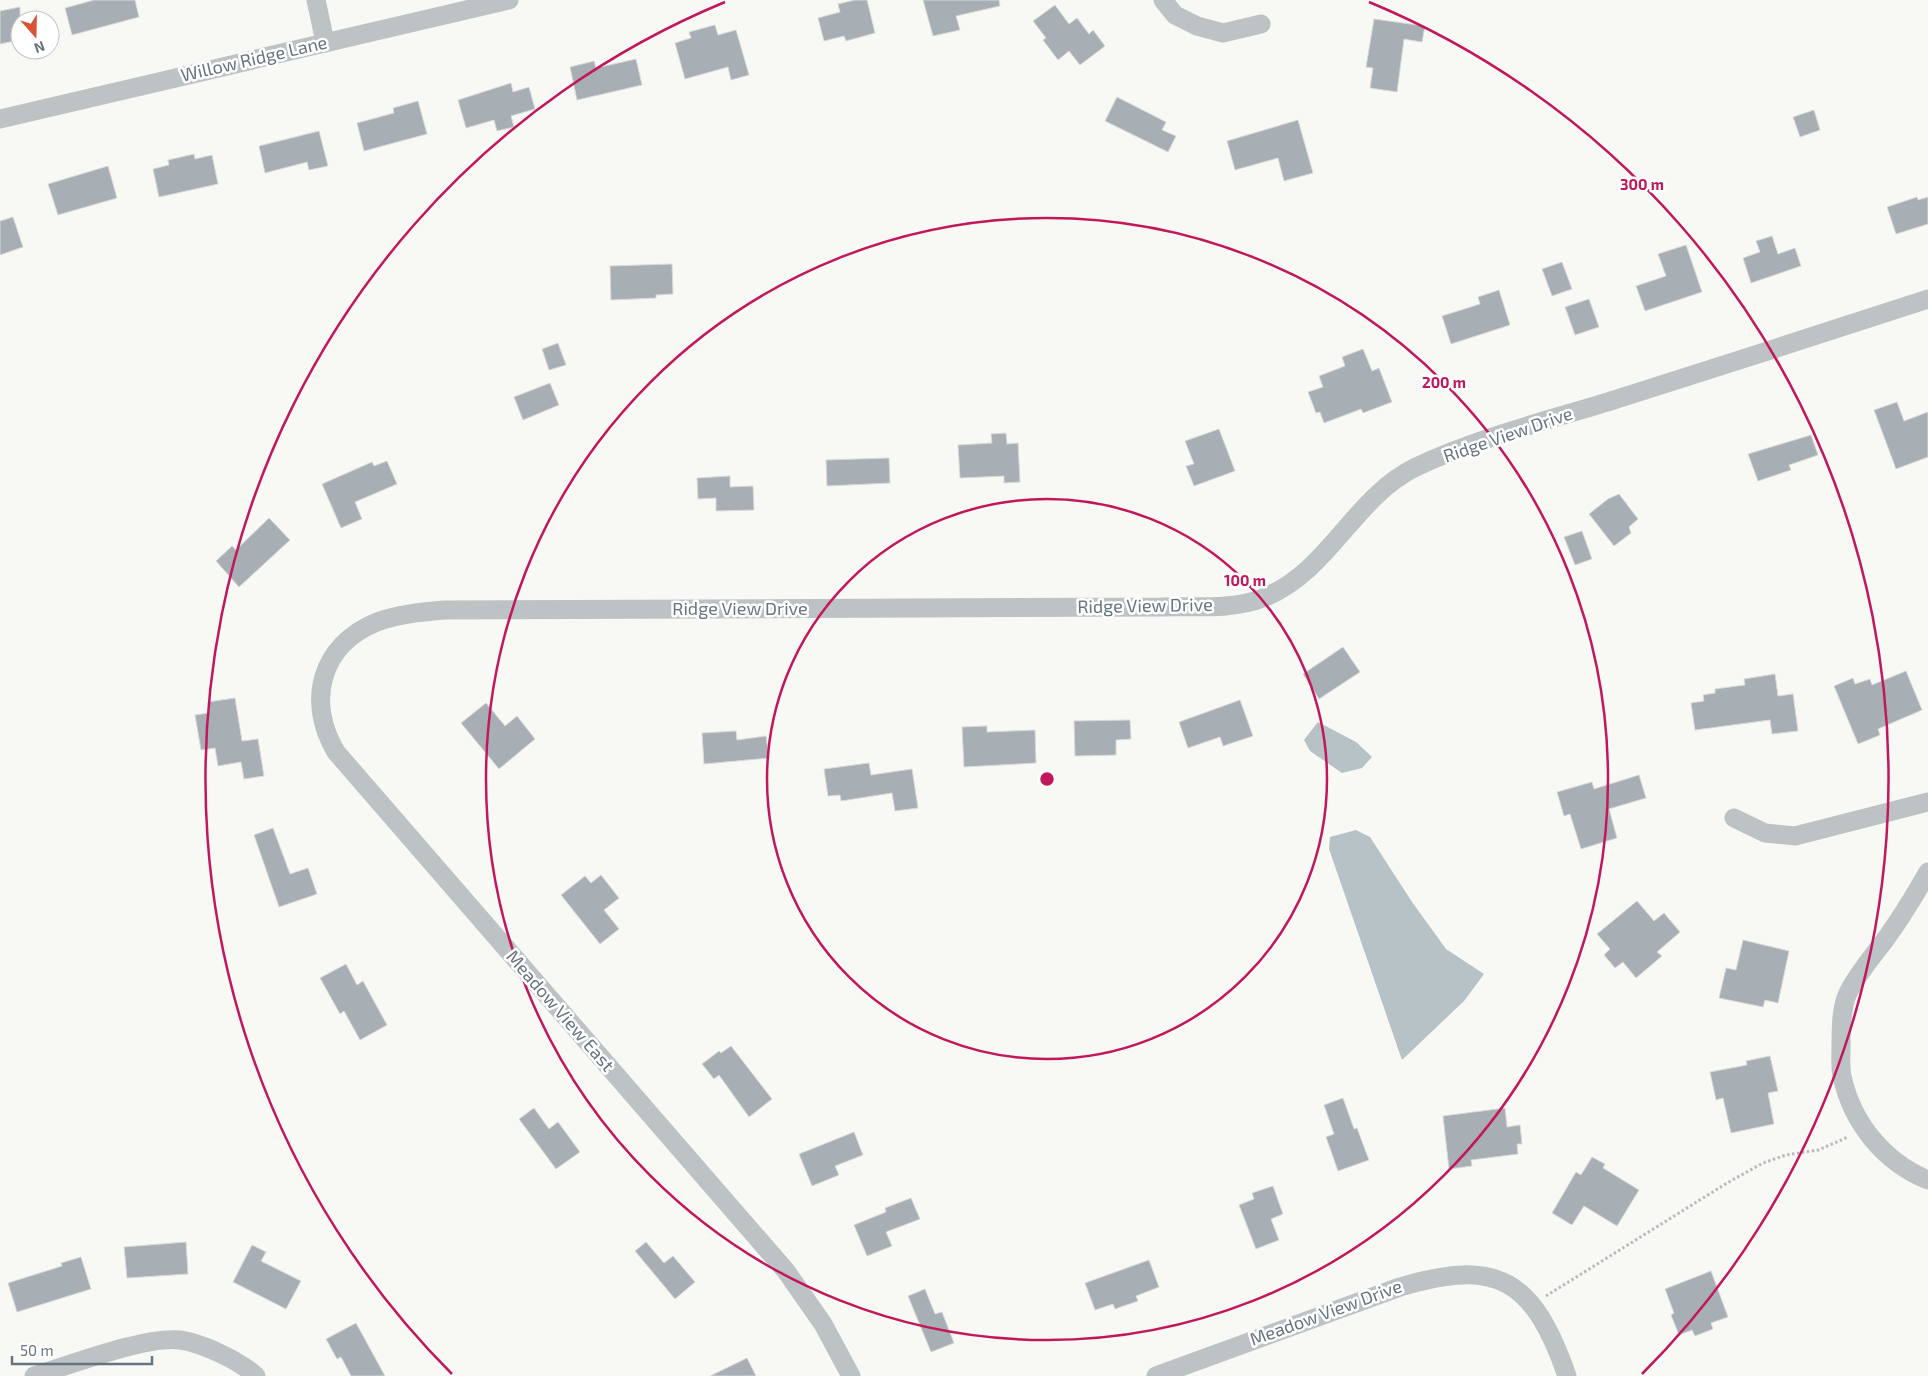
<svg xmlns="http://www.w3.org/2000/svg" width="1928" height="1376" font-family="'Exo 2',sans-serif">
<rect width="100%" height="100%" fill="#f8f8f5"/>
<path fill="#b6c2c6" d="M1318 722 1356 742 1372 757 1362 768 1342 773 1310 751 1304 740Z
M1356 830 1370 837 1412 902 1446 949 1484 974 1464 1001 1402 1060 1329 849 1330 837Z"/>
<path fill="#a7aeb4" stroke="#d9d9d8" d="M94 0H135L139 17 72 35 65 8Z
M855 0H867L875 33 846 41 844 36 824 41 818 18 840 12 838 4Z
M923 0H999L1000 6 956 16 960 30 933 36Z
M1055 5 1069 24 1077 18 1089 34 1093 30 1105 46 1080 65 1069 51 1058 60 1043 40 1046 38 1033 21Z
M20 7V40L0 44V11Z
M1374 19 1425 26 1422 42 1404 39 1397 92 1370 88 1373 68 1366 67Z
M715 25 718 35 736 30 749 75 731 80 728 67 685 79 675 43 691 38 689 32Z
M636 59 642 85 577 100 570 67 594 61 596 68Z
M511 83 513 92 529 87 535 109 511 116 514 127 497 131 494 120 466 128 458 100Z
M1117 97 1166 122 1162 130 1176 136 1168 152 1105 121Z
M418 101 427 134 364 151 357 123 394 113 393 108Z
M1814 110 1820 130 1800 137 1793 117Z
M1298 120 1313 173 1284 181 1278 158 1235 170 1227 141Z
M319 131 328 166 309 170 307 162 265 173 259 146Z
M194 154 195 159 212 155 218 184 159 197 153 169 169 165 168 160Z
M108 166 117 198 58 215 48 184Z
M1917 197 1918 200 1928 197V224L1896 234 1887 207Z
M13 217 23 247 0 255V221Z
M1772 236 1778 254 1795 248 1801 266 1751 283 1743 258 1760 252 1756 241Z
M1686 245 1702 292 1645 311 1636 286 1666 276 1658 254Z
M1562 262 1572 289 1552 296 1542 269Z
M672 264 673 294 656 295V298L611 300 610 266Z
M1499 290 1510 325 1451 344 1442 316 1480 304 1478 297Z
M1589 299 1599 327 1575 335 1565 307Z
M558 343 566 365 549 370 542 349Z
M1363 349 1372 371 1379 368 1392 402 1363 413 1361 409 1324 423 1320 412 1316 413 1308 392 1323 387 1319 376 1345 366 1342 357Z
M550 383 559 405 523 420 514 397Z
M1897 402 1904 421 1928 412V457L1896 469 1874 410Z
M1219 429 1235 471 1194 486 1186 466 1194 464 1185 441Z
M1006 433 1007 444 1018 443 1020 482 1004 483V476L960 478 958 445 992 443 991 434Z
M1811 435 1818 455 1789 465 1791 470 1758 481 1748 454Z
M889 458 890 483 827 486 826 460Z
M387 461 397 484 355 502 362 519 341 528 322 484 372 462 374 466Z
M730 476V487L753 486 754 510 716 511V498L698 499 697 478Z
M1619 494 1638 519 1629 527 1631 533 1614 546 1589 514 1608 499Z
M269 518 290 540 239 587 216 561 232 546 236 550Z
M1582 531 1592 559 1575 565 1564 537Z
M1343 647 1360 672 1319 699 1303 674Z
M1906 671 1922 710 1878 729 1880 735 1858 744 1834 686 1853 678 1855 684 1870 679 1872 685Z
M1775 674 1778 696 1793 694 1798 731 1772 734 1770 720 1695 730 1691 703 1704 701 1703 695 1715 693V689L1745 685 1744 679Z
M235 698 242 741 258 739 264 776 244 779 241 762 218 766 215 748 201 750 195 715 209 713 208 702Z
M1240 700 1253 736 1223 746 1220 737 1188 748 1179 722Z
M486 703 505 726 517 716 535 739 499 769 461 723Z
M1130 720 1131 739 1116 740V755L1075 756 1074 721Z
M987 726V732L1035 730 1036 763 964 767 962 727Z
M736 731 737 740 766 736 769 758 704 764 702 733Z
M869 763 871 775 912 769 918 808 895 811 892 793 841 801 840 795 828 796 824 769Z
M1639 775 1646 798 1609 809 1617 838 1581 849 1570 814 1564 816 1557 792 1592 782 1594 789Z
M273 828 290 874 308 868 317 894 279 907 254 835Z
M601 875 619 898 604 910 619 929 600 944 561 895 585 876 591 883Z
M1637 901 1654 921 1664 913 1680 932 1657 952 1662 956 1636 978 1623 962 1615 968 1604 955 1610 949 1597 934Z
M1743 940 1789 951 1778 1003 1765 1000 1763 1007 1719 998 1726 968 1736 970Z
M346 964 357 985 363 981 387 1025 360 1040 344 1011 340 1014 320 978Z
M731 1046 772 1099 749 1117 719 1075 714 1079 702 1064 719 1051 721 1053Z
M1770 1056 1778 1091 1768 1093 1774 1124 1731 1133 1723 1098 1716 1100 1710 1072 1747 1065 1746 1061Z
M1343 1098 1354 1129 1357 1128 1369 1160 1338 1171 1326 1137 1334 1134 1324 1105Z
M534 1108 549 1129 558 1122 580 1152 556 1169 519 1119Z
M1505 1108 1507 1127 1520 1125 1522 1144H1517L1518 1154 1471 1160 1472 1166 1449 1169 1443 1116Z
M854 1132 863 1155 835 1166 839 1175 812 1186 799 1154Z
M1592 1157 1605 1164 1603 1168 1639 1190 1617 1226 1584 1206 1572 1225 1552 1213 1576 1172 1581 1175Z
M1273 1186 1283 1214 1271 1219 1279 1240 1256 1249 1239 1205 1254 1199 1252 1193Z
M911 1198 920 1219 886 1232 892 1246 867 1256 854 1225 886 1212 885 1208Z
M186 1242 188 1274 127 1278 124 1247Z
M646 1242 664 1263 673 1256 695 1282 675 1299 635 1251Z
M252 1245 266 1252 261 1261 301 1281 286 1309 233 1282Z
M81 1257 91 1289 17 1312 8 1283 62 1266 61 1263Z
M1149 1260 1159 1287 1136 1296 1138 1301 1115 1309 1113 1304 1095 1310 1085 1283Z
M1711 1271 1728 1317 1711 1323 1713 1329 1695 1336 1692 1330 1679 1335 1671 1315 1674 1313 1665 1289Z
M925 1289 935 1314 942 1312 954 1343 931 1352 908 1296Z
M356 1323 385 1376H351L341 1357 337 1359 326 1339Z
M747 1358 756 1376H710Z"/>
<g fill="none" stroke-linecap="round" stroke-linejoin="round">
<path stroke="#b8bbbe" stroke-width="3" stroke-dasharray="2.5 2.5" stroke-linecap="butt" d="M1546 1296 1727 1183 1763 1163 1786 1155 1818 1150 1848 1137"/>
<path stroke="#bdc2c5" stroke-width="19" d="M316 0 325 42
M1163 0 1175 15 1197 26 1223 33 1261 24
M0 119 509 0
M1734 818 1765 833 1795 836 1928 802
M1928 872C1915 895 1901 918 1885 940 1872 957 1858 973 1848 993 1841 1007 1841 1030 1841 1045 1841 1055 1840 1066 1842 1076 1852 1123 1884 1162 1928 1180
M34 1376C70 1365 145 1336 180 1340 202 1343 240 1361 256 1376
M851 1376 823 1324 786 1271 336 752C306 702 320 645 377 622 398 614 422 612 445 610L1162 607C1194 606 1233 610 1263 598 1329 572 1354 497 1416 467 1480 437 1550 420 1617 399 1721 366 1824 333 1928 299
M1156 1376 1400 1287C1499 1257 1534 1281 1567 1376"/>
</g>
<g fill="none" stroke="#c2185b" stroke-width="2.5">
<circle cx="1047" cy="779" r="280"/>
<circle cx="1047" cy="779" r="561"/>
<path d="M452 1374A841 841 0 0 1 725 2M1369 2A841 841 0 0 1 1642 1374"/>
</g>
<g text-anchor="middle" stroke-width="5" stroke-linejoin="round" paint-order="stroke">
<g font-size="18" fill="#65747e" stroke="#fff">
<text transform="translate(254 59) rotate(-13)" y="6">Willow Ridge Lane</text>
<text transform="translate(1508 435) rotate(-19)" y="6">Ridge View Drive</text>
<text transform="translate(1145 606) rotate(-1)" y="6">Ridge View Drive</text>
<text x="740" y="615">Ridge View Drive</text>
<text transform="translate(560 1011) rotate(49)" y="6">Meadow View East</text>
<text transform="translate(1326 1313) rotate(-20)" y="6">Meadow View Drive</text>
</g>
</g>
<circle cx="1047" cy="779" r="8" fill="#c2185b" stroke="#fff" stroke-width="2.5"/>
<g font-size="15" text-anchor="middle" font-weight="bold" fill="#c2185b" stroke="#fff" stroke-width="5" stroke-linejoin="round" paint-order="stroke">
<text x="1642" y="190">300 m</text>
<text x="1444" y="388">200 m</text>
<text x="1245" y="586">100 m</text>
</g>
<g transform="translate(35 35) rotate(160)"><circle r="24" fill="#ffffff" stroke="#c1c7cb"/>
<path d="M0-4L9 19L0 12L-9 19Z" fill="#d85235"/>
<text y="-8" font-size="14" font-weight="bold" text-anchor="middle" fill="#65747e">N</text>
</g>
<path d="M12 1356v8h140v-8" fill="none" stroke="#65747e" stroke-width="2.5"/>
<text x="20" y="1356" font-size="15" fill="#65747e" stroke="#ffffff" stroke-width="4" paint-order="stroke">50 m</text>
</svg>
